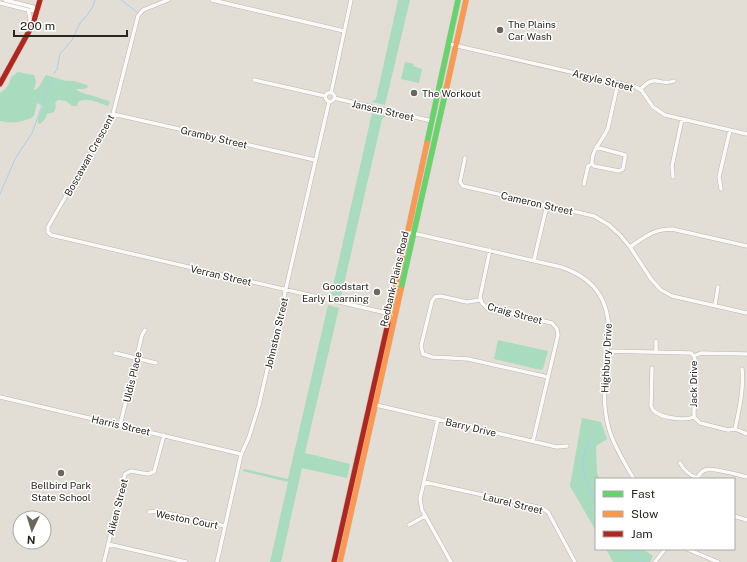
<svg xmlns="http://www.w3.org/2000/svg" width="747" height="562" font-family="'Public Sans',sans-serif">
<rect width="100%" height="100%" fill="#e2ded5"/>
<path fill="#a9dbbe" d="M398 0H410L385 105 372 102 376 99Z
M405 62 414 64 413 66 422 69 419 83 401 79Z
M18 72 34 75 36 81 34 89 35 90C41 86 42 80 46 75L66 81H74L87 85 88 87 84 89H76L80 92 109 101 110 103 108 106C99 103 87 96 78 102L77 106H72L66 101 58 100 55 103 56 107 54 112 47 114 45 119 40 124 38 123V118L43 106 37 103 34 116C26 122 10 124 0 121V93C6 89 10 85 11 77Z
M372 113 386 116 382 119 341 297 331 295Z
M328 305 339 308C328 356 316 404 305 453L350 464 347 478 302 468 281 562H270L288 482 243 471 244 469 288 479Z
M498 340 548 351 543 369 541 370 494 359Z
M582 418 601 422 607 439 596 446 597 473 600 479H596V531L570 486Z
M606 549H643L653 556 650 562H613Z"/>
<g fill="none" stroke-linecap="round" stroke-linejoin="round">
<path stroke="#a7cff1" stroke-width="1" d="M121 0 137 12
M54 74 57 69 60 54 72 40 80 23 88 14 93 6 95 0
M0 194 15 159 32 133 52 78
M596 431C592 437 587 443 585 450 579 466 587 488 596 501
M626 549C631 555 639 556 644 562"/>
<defs>
<path id="street" d="M5 0 33 7 38 11
M168 0 143 10 138 16 113 114 48 227V232L51 235 395 315
M212 0 344 31
M0 3 28 10 38 11
M28 10 30 17V21L33 24
M449 44 636 87 642 91 653 107 665 115 747 134
M254 80 325 96
M640 90C655 72 659 87 674 81
M325.5 97a4.5 4.5 0 1 1 9 0a4.5 4.5 0 1 1-9 0Z
M331 93 351 0
M334 98 432 121
M113 114 315 160
M465 158 460 182 463 186 594 216 609 225 620 235 630 247 651 279 661 290 672 296 747 313
M592 164 594 166 619 171 623 169 625 158V155L596 147
M673 177 672 166 682 119
M584 184 588 166 592 164C591 149 603 141 608 128L618 83
M721 189 719 177 730 130
M408 232 561 267C593 278 608 297 609 331 606 363 600 398 609 429 614 447 625 463 634 479
M630 247C645 237 653 229 672 229L747 246
M490 250 480 297 482 303 487 308 552 323 557 329 558 335 533 441
M534 260 547 205
M480 300 467 302 440 296 435 297 432 301 421 346 423 354 432 357 468 359 548 377
M715 305 718 287
M607 351 691 353 694 356 695 360 694 413V417L700 423 728 430 735 429 747 434
M656 352V341
M115 353 156 363
M694 356 701 353 747 354
M652 368 651 406 653 410C660 418 685 421 694 417
M0 397 241 454
M376 405 557 447 567 446
M438 419 420 499 422 510 451 562
M120 425 142 335 145 330
M735 429C739 410 744 389 742 369
M680 463C684 470 689 475 697 478
M697 479C698 476 702 471 705 470 714 467 738 475 747 477
M424 482 542 508 548 512 575 562
M149 512 158 511 225 526
M734 516 747 520
M409 525 425 516
M108 544 186 562
M687 549 718 562
M104 562 125 474 131 471 148 474 154 472 164 435
M217 562 241 455 249 437 259 405 329 102
M655 562 665 549"/>
<path id="fast" d="M427 143 458 0
M401 289 446 90"/>
<path id="slow" d="M446 90 466 0
M388 323 427 143
M340 562 401 289"/>
<path id="jam" d="M0 84 33 24 40 0
M334 562 388 323"/>
</defs>
<use href="#street" stroke="#bab6af" stroke-width="4.5"/>
<use href="#fast" stroke="#bab6af" stroke-width="6"/>
<use href="#slow" stroke="#bab6af" stroke-width="6"/>
<use href="#jam" stroke="#bab6af" stroke-width="6"/>
<use href="#street" stroke="#fbfaf9" stroke-width="3.5"/>
<use href="#fast" stroke="#63d668" stroke-width="5"/>
<use href="#slow" stroke="#ff974d" stroke-width="5"/>
<use href="#jam" stroke="#b3261e" stroke-width="5"/>
</g>
<g fill="#6a675f" stroke="#fff" stroke-width="1.5">
<circle cx="500" cy="30" r="4"/>
<circle cx="414" cy="93" r="4"/>
<circle cx="377" cy="292" r="4"/>
<circle cx="61" cy="473" r="4"/>
</g>
<g text-anchor="middle" stroke-width="3" stroke-linejoin="round" paint-order="stroke">
<g font-size="10" fill="#2a2720" stroke="#fff" text-anchor="start">
<text x="508" y="28">The Plains<tspan x="508" dy="12">Car Wash</tspan></text>
<text x="422" y="97">The Workout</text>
<text x="369" y="290" text-anchor="end">Goodstart<tspan x="369" dy="12">Early Learning</tspan></text>
<text x="61" y="489" text-anchor="middle">Bellbird Park<tspan x="61" dy="12">State School</tspan></text>
</g>
<g font-size="10" fill="#2a2720" stroke="#fff">
<text transform="translate(603 80) rotate(14)" y="4">Argyle Street</text>
<text transform="translate(383 110) rotate(13)" y="4">Jansen Street</text>
<text transform="translate(214 137) rotate(13)" y="4">Gramby Street</text>
<text transform="translate(89 155) rotate(-61)" y="4">Boscawan Crescent</text>
<text transform="translate(537 203) rotate(13)" y="4">Cameron Street</text>
<text transform="translate(221 275) rotate(13)" y="4">Verran Street</text>
<text transform="translate(394 279) rotate(-77)" y="4">Redbank Plains Road</text>
<text transform="translate(515 313) rotate(15)" y="4">Craig Street</text>
<text transform="translate(276 333) rotate(-77)" y="4">Johnston Street</text>
<text transform="translate(606 358) rotate(-87)" y="4">Highbury Drive</text>
<text transform="translate(132 377) rotate(-77)" y="4">Uldis Place</text>
<text transform="translate(693 384) rotate(-90)" y="4">Jack Drive</text>
<text transform="translate(121 425) rotate(13)" y="4">Harris Street</text>
<text transform="translate(471 427) rotate(13)" y="4">Barry Drive</text>
<text transform="translate(513 503) rotate(14)" y="4">Laurel Street</text>
<text transform="translate(117 507) rotate(-76)" y="4">Aiken Street</text>
<text transform="translate(187 519) rotate(11)" y="4">Weston Court</text>
</g>
</g>
<rect x="595" y="478" width="140" height="72" fill="#ffffff" stroke="#aaa9a6"/>
<rect x="603" y="491" width="20" height="6" fill="#63d668" stroke="#aaa9a6"/>
<text x="631" y="498" font-size="12" fill="#2a2720">Fast</text>
<rect x="603" y="511" width="20" height="6" fill="#ff974d" stroke="#aaa9a6"/>
<text x="631" y="518" font-size="12" fill="#2a2720">Slow</text>
<rect x="603" y="531" width="20" height="6" fill="#b3261e" stroke="#aaa9a6"/>
<text x="631" y="538" font-size="12" fill="#2a2720">Jam</text>
<g transform="translate(32 530) rotate(184)"><circle r="19" fill="#ffffff" stroke="#aaa9a6"/>
<path d="M0-3L7 15L0 10L-7 15Z" fill="#6a675f"/>
<text y="-6" font-size="11" font-weight="bold" text-anchor="middle" fill="#2a2720">N</text>
</g>
<path d="M14 30v6h113v-6" fill="none" stroke="#2a2720" stroke-width="2"/>
<text x="20" y="30" font-size="12" fill="#2a2720" stroke="#ffffff" stroke-width="3" paint-order="stroke">200 m</text>
</svg>
